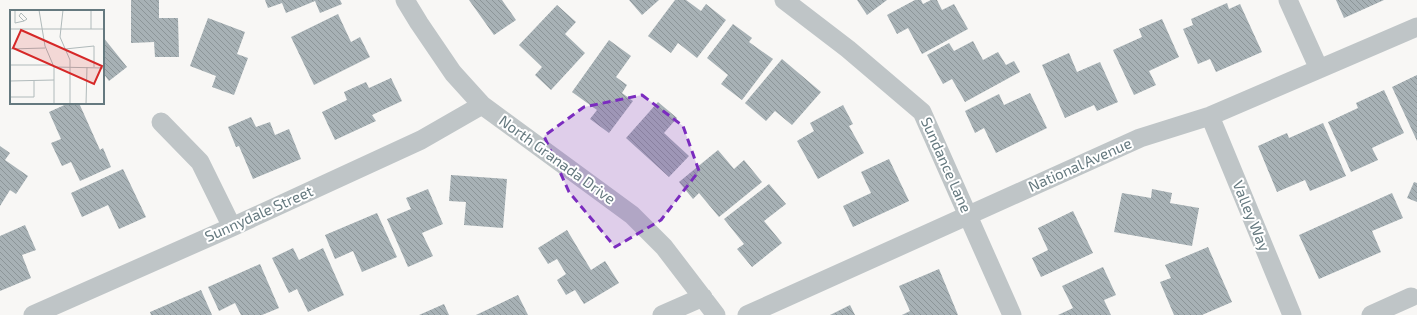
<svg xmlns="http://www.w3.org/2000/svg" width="1417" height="315" font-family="'Exo 2',sans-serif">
<defs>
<pattern id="building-back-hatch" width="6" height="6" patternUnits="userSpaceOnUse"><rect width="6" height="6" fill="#a7b1b5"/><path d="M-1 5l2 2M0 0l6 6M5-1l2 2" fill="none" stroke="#8c9598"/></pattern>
</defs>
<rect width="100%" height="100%" fill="#f8f7f5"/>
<path fill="url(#building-back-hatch)" d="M131 0H159V18H178L179 57H155L154 42 131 43Z
M265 0H340L342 4 320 13 315 1 286 13 282 3 268 8Z
M469 0H502L516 20 494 35Z
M629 0H659L642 15Z
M675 0H686L701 11 706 4 726 20 697 58 678 43 671 53 648 36Z
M857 0H887L867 15Z
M915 0H921L923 4 931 0H937L942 10 954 4 968 29 922 54 908 28 897 34 887 15Z
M1336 0H1384L1344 18Z
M1227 3 1229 9 1240 4 1262 52 1216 72 1210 59 1198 64 1183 29 1193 25 1191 19Z
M557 5 576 22 565 34 585 53 551 90 535 75 542 67 519 45Z
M338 14 351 42 360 37 370 57 314 85 291 37Z
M208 18 245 32 237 54 248 58 234 95 212 87 216 76 190 66Z
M1162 19 1179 57 1149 71 1156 85 1134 95 1113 50 1142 37 1139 29Z
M733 24 752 38 749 42 773 59 742 100 721 84 728 75 707 58Z
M103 37 127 67 109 81 103 73Z
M609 40 631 56 616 77 627 85 622 93 633 101 609 133 590 119 597 110 572 92Z
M973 41 983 60 998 52 1006 65 1014 61 1020 72 965 102 952 79 943 84 927 55 949 43 954 51Z
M1069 53 1077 72 1100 62 1118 102 1097 111 1094 105 1065 118 1042 65Z
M782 59 821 92 792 125 775 111 766 121 745 103Z
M1417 75V141L1392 87Z
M391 78 402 101 372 115 376 121 335 140 322 112 347 100 344 92 366 82 369 88Z
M1384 90 1404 133 1372 148 1378 160 1351 172 1328 122 1358 108 1356 103Z
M1030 93 1047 128 996 153 984 128 975 133 965 111 999 94 1004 105Z
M658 102 677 118 664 133 689 156 669 177 626 138Z
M69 103H79L100 150 103 148 111 167 80 181 71 162 62 166 51 143 61 139 49 112Z
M843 105 853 124 849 126 864 153 818 179 797 141 814 131 810 123Z
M251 117 256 127 270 122 275 135 289 129 301 159 253 179 239 146 236 147 228 127Z
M1323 123 1346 176 1310 191 1305 180 1277 192 1258 146 1287 133 1289 138Z
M0 146 10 153 5 160 28 176 16 194 10 190 0 206Z
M718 150 734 169 744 160 762 182 719 217 699 193 693 199 679 182Z
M889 159 909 201 853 227 843 206 871 193 861 172Z
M123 169 146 217 119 229 108 205 82 217 71 193Z
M451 175 507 179 503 228 464 225 466 202 449 201Z
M1414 182 1417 183V202L1407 198Z
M769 184 786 204 764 221 782 243 752 267 737 249 744 244 724 219Z
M428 189 443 224 422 233 433 256 408 267 387 219 411 209 406 198Z
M1152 189 1172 193 1170 203 1199 208 1192 246 1114 232 1122 193 1151 198Z
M1392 193 1403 218 1372 231 1381 252 1319 279 1299 235Z
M1073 211 1093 253 1041 277 1032 258 1048 250 1038 228Z
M377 213 397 257 362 272 353 251 335 259 325 235Z
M25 225 36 250 22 255 31 278 0 291V236Z
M567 230 591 270 605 261 619 283 584 304 575 290 566 295 557 280 566 274 557 259 548 264 538 248Z
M1208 247 1232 302 1202 315H1174L1160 282 1171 278 1165 265Z
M293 248 299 260 323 248 344 295 308 312 297 289 289 293 272 258Z
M260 264 279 308 262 315H241L235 303 219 311 208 287Z
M1103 267 1116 295 1104 300 1111 315H1058L1073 308 1062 286Z
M939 269 958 315H902L910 311 899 286Z
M201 290 212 315H151L150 312Z
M518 295 528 315H476Z
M444 304 449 315H419Z
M850 305 855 315H830Z"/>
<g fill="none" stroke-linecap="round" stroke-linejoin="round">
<path stroke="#bfc5c7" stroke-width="19" d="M405 0 419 23 453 73 482 105 632 215 664 247 716 315
M784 0 848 49 922 112 1012 315
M1288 0 1319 69
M1210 116 1292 315
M161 122 200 162 232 227
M33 315 232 227 421 140 482 105
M662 315 703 297
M747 315 1140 138 1210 116 1417 27
M1371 315 1411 297"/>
</g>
<path fill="#7b2cbf" fill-opacity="0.2" stroke="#7b2cbf" stroke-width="3" stroke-dasharray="8 5" stroke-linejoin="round" d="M642 95 683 126 699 171 661 220 615 247 569 192 544 136 584 107Z"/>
<g text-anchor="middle" stroke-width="4" stroke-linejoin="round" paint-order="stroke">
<g font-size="15" fill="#65797f" stroke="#fff">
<text transform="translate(557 160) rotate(36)" y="5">North Granada Drive</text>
<text transform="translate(946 165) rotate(66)" y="5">Sundance Lane</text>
<text transform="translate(1080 165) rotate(-24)" y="5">National Avenue</text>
<text transform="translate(259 214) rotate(-24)" y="5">Sunnydale Street</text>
<text transform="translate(1251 216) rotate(68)" y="5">Valley Way</text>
</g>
</g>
<g transform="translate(10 10)">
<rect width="94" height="94" fill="#f8f7f5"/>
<path fill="none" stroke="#b0babb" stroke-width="1" d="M5 0V13L14 11M29 0 35 36 44 57V94M53 0 50 27 60 50V94M81 0V19M11 3 17 9 14 11 9 6ZM0 19H94M0 39 35 38M55 39 84 36V57M0 55H43M44 57 94 58M0 71 44 70M0 87H24V71M76 94 77 57"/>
<path fill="#d62828" fill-opacity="0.15" stroke="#d62828" stroke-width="2" d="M11 20 92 56 84 74 3 38Z"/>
<rect width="94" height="94" fill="none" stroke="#65797f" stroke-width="2"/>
</g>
</svg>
